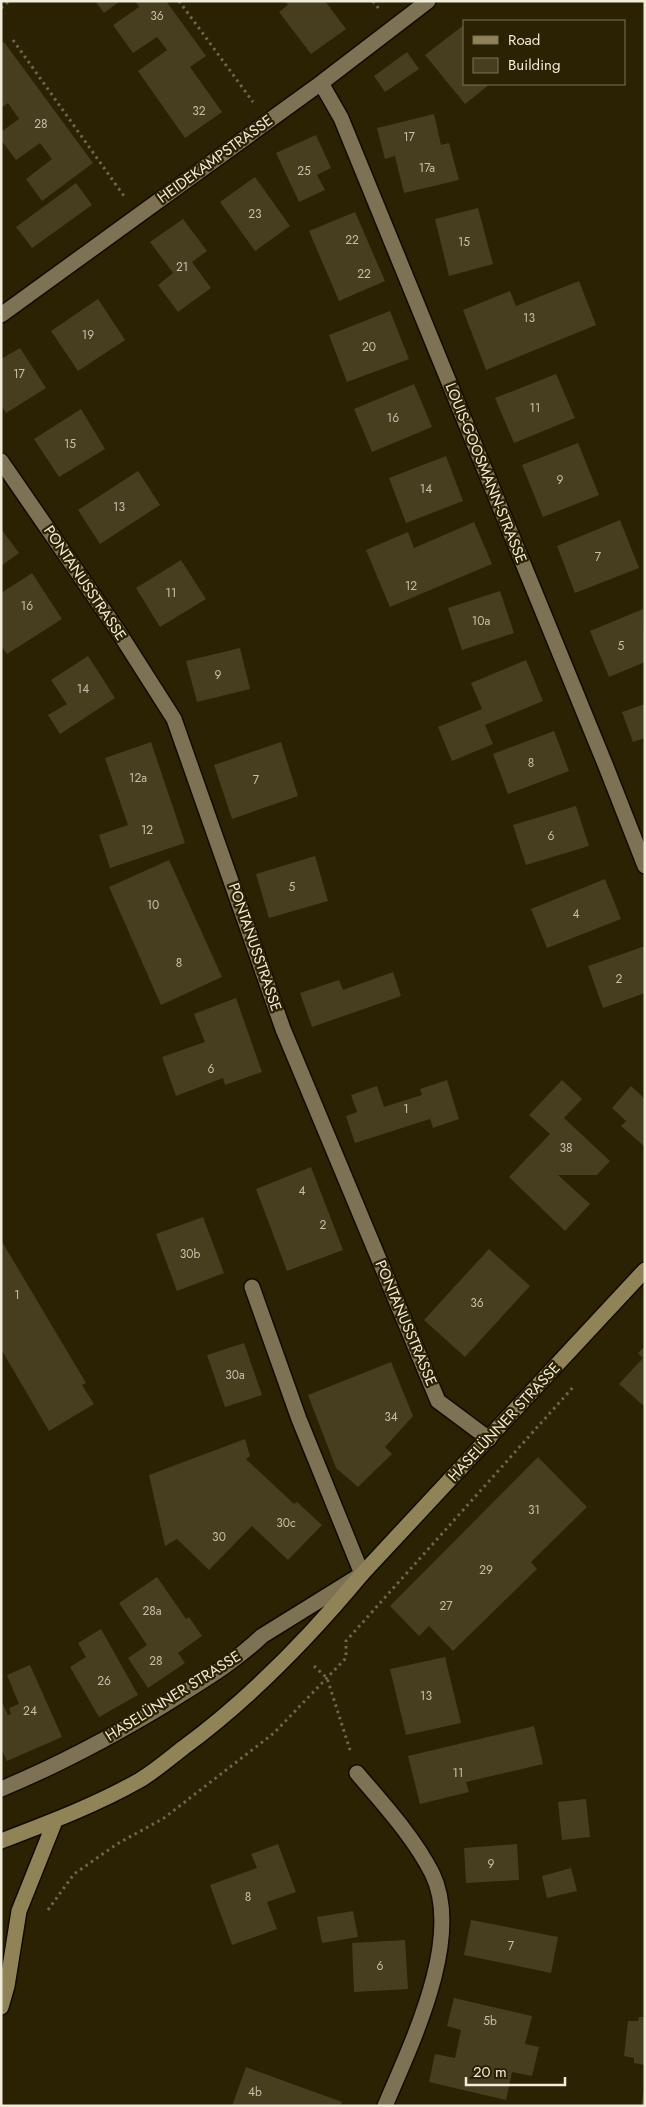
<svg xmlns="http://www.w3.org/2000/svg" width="646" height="2107" font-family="Jost,sans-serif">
<rect width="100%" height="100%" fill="#2b2204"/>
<path fill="#473d1f" d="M95 1H120L104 13Z
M135 1H166L206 56 190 67 222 112 185 138 138 71 167 50 157 37 133 53 113 25 139 7Z
M285 1H325L346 29 311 54 279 12 288 5Z
M465 24V84H490L465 104 425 55Z
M4 42 93 163 42 201 26 179 52 159 40 143 16 160 1 140V132L19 119 8 103 1 108V44Z
M407 52 419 69 385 92 374 76Z
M434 114 441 145 449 143 459 180 404 193 395 156 385 159 377 128Z
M316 135 331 168 317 175 325 190 299 202 276 153Z
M255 177 290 226 255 251 220 202Z
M76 183 92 205 32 248 16 227Z
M478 208 493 264 449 276 435 219Z
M355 212 385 281 339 301 309 231Z
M183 219 207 251 192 262 211 288 178 312 158 285 173 273 150 242Z
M579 281 596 325 486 370 463 310 510 291 516 306Z
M98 299 125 340 78 371 51 331Z
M390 311 409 359 347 382 329 335Z
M20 348 46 388 6 413 1 405V359Z
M556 374 575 418 514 443 495 398Z
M414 384 432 427 372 452 354 409Z
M81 409 105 449 59 477 34 439Z
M578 443 599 495 543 517 522 465Z
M446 456 463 501 406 523 389 478Z
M138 471 160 505 100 544 78 510Z
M620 520 639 568 575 593 557 546Z
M474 522 492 564 390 607 366 550 408 532 414 548Z
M1 529 19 553 1 566Z
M181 560 206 599 160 627 136 588Z
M32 573 62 619 7 654 1 646V593Z
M500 591 514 633 462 650 448 608Z
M643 609 645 662 609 677 590 631Z
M240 648 250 689 197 702 186 661Z
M88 656 115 698 60 734 48 715 67 704 51 680Z
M526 660 543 701 485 725 493 744 452 761 438 727 482 709 471 683Z
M645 704V738L633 742 622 712Z
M554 731 569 771 508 794 493 754Z
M151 742 185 843 110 868 99 835 128 825 105 758Z
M281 742 298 796 232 819 214 765Z
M576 806 589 846 526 865 513 825Z
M315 856 328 901 269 918 256 874Z
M169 860 222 977 161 1005 109 887Z
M605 879 621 919 547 948 531 909Z
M645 946V993L603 1008 588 966Z
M393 972 401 996 312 1027 300 993 339 980 343 990Z
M236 998 262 1072 225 1085 223 1078 176 1096 162 1057 205 1042 194 1014Z
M447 1080 459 1119 433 1128 430 1119 355 1143 346 1116 357 1112 351 1095 377 1086 384 1107 422 1095 420 1089Z
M562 1080 582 1099 564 1118 610 1161 597 1175H558L590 1204 565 1231 509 1177 550 1134 529 1115Z
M631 1086 645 1099V1147L621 1126 626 1121 612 1108Z
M311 1167 343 1250 287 1271 256 1189Z
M203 1217 224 1273 177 1291 156 1234Z
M1 1240 86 1383 82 1385 94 1404 49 1431 1 1349Z
M489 1249 530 1286 465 1357 424 1320Z
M244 1343 262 1395 225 1407 207 1355Z
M645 1346V1407L619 1384 643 1358 638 1353Z
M391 1362 413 1416 385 1447 392 1454 358 1487 336 1468 308 1395Z
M245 1439 250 1456 246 1459 294 1504 297 1502 322 1525 288 1560 252 1526 209 1570 177 1539 165 1546 149 1475Z
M538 1457 587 1507 531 1562 537 1569 453 1651 429 1626 419 1636 390 1606Z
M157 1577 186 1619 189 1617 202 1636 178 1653 185 1663 148 1688 128 1658 147 1645 119 1603Z
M101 1629 138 1695 99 1717 70 1667 86 1657 78 1643Z
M445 1657 461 1723 406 1735 390 1669Z
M30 1665 62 1737 7 1761 1 1748V1700L8 1715 11 1714 9 1708 19 1704 7 1675Z
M534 1726 543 1764 466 1782 469 1792 420 1804 408 1756Z
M586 1799 590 1837 562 1840 558 1802Z
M278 1844 296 1892 267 1902 277 1929 232 1945 210 1885 257 1868 251 1854Z
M517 1844 519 1880 466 1883 464 1848Z
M571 1868 577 1891 547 1898 542 1876Z
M353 1911 358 1937 322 1943 317 1917Z
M471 1920 558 1937 551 1973 464 1955Z
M405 1940 408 1989 354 1992 352 1943Z
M454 1998 532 2016 525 2044 539 2047 532 2076 512 2072 506 2100 429 2082 435 2054 455 2058 461 2030 447 2026Z
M639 2017H645V2065L634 2063V2058L624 2056 628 2021H638Z
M246 2067 342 2102 340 2106H232Z
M644 2089 645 2106H641Z"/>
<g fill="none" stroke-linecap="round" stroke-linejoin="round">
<defs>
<path id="street" d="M321 83 341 118 605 764 645 866
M1 315 321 83 428 1
M1 461 118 631 174 719 283 1029 438 1401 489 1439
M357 1773C384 1805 413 1836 432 1873 464 1938 411 2044 385 2106
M1 1789C59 1765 113 1736 166 1704 199 1683 234 1663 262 1636L362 1574 299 1419 252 1287"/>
<path id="secondary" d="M1 1841C48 1823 96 1805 140 1780 155 1771 169 1759 183 1748 251 1698 308 1639 362 1574L645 1270
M1 2007 7 1986 19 1911 55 1821"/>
</defs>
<use href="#street" stroke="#120b00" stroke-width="18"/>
<use href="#secondary" stroke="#120b00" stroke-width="18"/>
<path stroke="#6e664d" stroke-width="3" stroke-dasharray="2.5 4" stroke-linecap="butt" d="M179 1 253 102
M373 1 379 9
M1 8 9 1
M13 40 124 196
M314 1666 327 1678 350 1750
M48 1910 74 1874 117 1844 164 1818 274 1733 346 1658V1641L575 1385"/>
<use href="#street" stroke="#7d7253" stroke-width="15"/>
<use href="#secondary" stroke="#918358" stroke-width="15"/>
</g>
<g text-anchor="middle" stroke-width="4.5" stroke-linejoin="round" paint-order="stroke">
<g font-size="12" fill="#c6c0ab">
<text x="157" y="20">36</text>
<text x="199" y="115">32</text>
<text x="41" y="128">28</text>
<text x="409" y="141">17</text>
<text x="427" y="172">17a</text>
<text x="304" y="175">25</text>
<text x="255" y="218">23</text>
<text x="352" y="244">22</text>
<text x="464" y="246">15</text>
<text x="182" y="271">21</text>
<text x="364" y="278">22</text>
<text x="529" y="322">13</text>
<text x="88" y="339">19</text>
<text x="369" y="351">20</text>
<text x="19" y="378">17</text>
<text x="535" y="412">11</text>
<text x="393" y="422">16</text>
<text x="70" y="448">15</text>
<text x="560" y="484">9</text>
<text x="426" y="493">14</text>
<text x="119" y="511">13</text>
<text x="598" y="561">7</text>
<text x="411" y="590">12</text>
<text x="171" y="597">11</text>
<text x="27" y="610">16</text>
<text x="481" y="625">10a</text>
<text x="621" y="650">5</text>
<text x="218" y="679">9</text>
<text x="83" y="693">14</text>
<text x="531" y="767">8</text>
<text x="138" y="782">12a</text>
<text x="256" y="784">7</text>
<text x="147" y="834">12</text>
<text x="551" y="840">6</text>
<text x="292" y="891">5</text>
<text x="153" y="909">10</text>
<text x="576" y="918">4</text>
<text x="179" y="967">8</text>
<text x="619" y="983">2</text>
<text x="211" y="1073">6</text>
<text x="406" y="1113">1</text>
<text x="566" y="1152">38</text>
<text x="302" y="1195">4</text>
<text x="323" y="1229">2</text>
<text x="190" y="1258">30b</text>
<text x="17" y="1299">1</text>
<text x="477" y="1307">36</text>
<text x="235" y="1379">30a</text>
<text x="391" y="1421">34</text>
<text x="534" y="1514">31</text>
<text x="286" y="1527">30c</text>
<text x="219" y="1541">30</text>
<text x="486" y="1574">29</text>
<text x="446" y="1610">27</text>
<text x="152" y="1615">28a</text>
<text x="156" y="1665">28</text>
<text x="104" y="1685">26</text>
<text x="426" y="1700">13</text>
<text x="30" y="1715">24</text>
<text x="458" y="1777">11</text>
<text x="491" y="1868">9</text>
<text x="248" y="1901">8</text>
<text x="511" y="1950">7</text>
<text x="380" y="1970">6</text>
<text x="490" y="2025">5b</text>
<text x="255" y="2096">4b</text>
</g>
<g font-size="15" fill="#f1ebda" stroke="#2b2204">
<text transform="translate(215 159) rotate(-36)" y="5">HEIDEKAMPSTRASSE</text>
<text transform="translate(486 473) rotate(68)" y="5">LOUIS-GOOSMANN-STRASSE</text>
<text transform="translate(85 583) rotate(56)" y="5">PONTANUSSTRASSE</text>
<text transform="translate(255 947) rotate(71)" y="5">PONTANUSSTRASSE</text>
<text transform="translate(406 1323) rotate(67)" y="5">PONTANUSSTRASSE</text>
<text transform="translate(504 1422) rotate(-47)" y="5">HASELÜNNER STRASSE</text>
<text transform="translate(173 1696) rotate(-32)" y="5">HASELÜNNER STRASSE</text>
</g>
</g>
<rect width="646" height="2107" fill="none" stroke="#f1ebda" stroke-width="5"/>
<rect x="463" y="20" width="162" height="65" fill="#2b2204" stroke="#7a725a"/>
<rect x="473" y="36" width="25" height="8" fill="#918358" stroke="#7a725a"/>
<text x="508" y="45" font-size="15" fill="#f1ebda">Road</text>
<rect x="473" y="58" width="25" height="15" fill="#473d1f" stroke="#7a725a"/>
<text x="508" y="70" font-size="15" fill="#f1ebda">Building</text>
<path d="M466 2077v8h99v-8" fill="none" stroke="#f1ebda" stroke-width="2.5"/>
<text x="473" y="2077" font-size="15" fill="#f1ebda" stroke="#2b2204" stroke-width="4" paint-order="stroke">20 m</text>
</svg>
